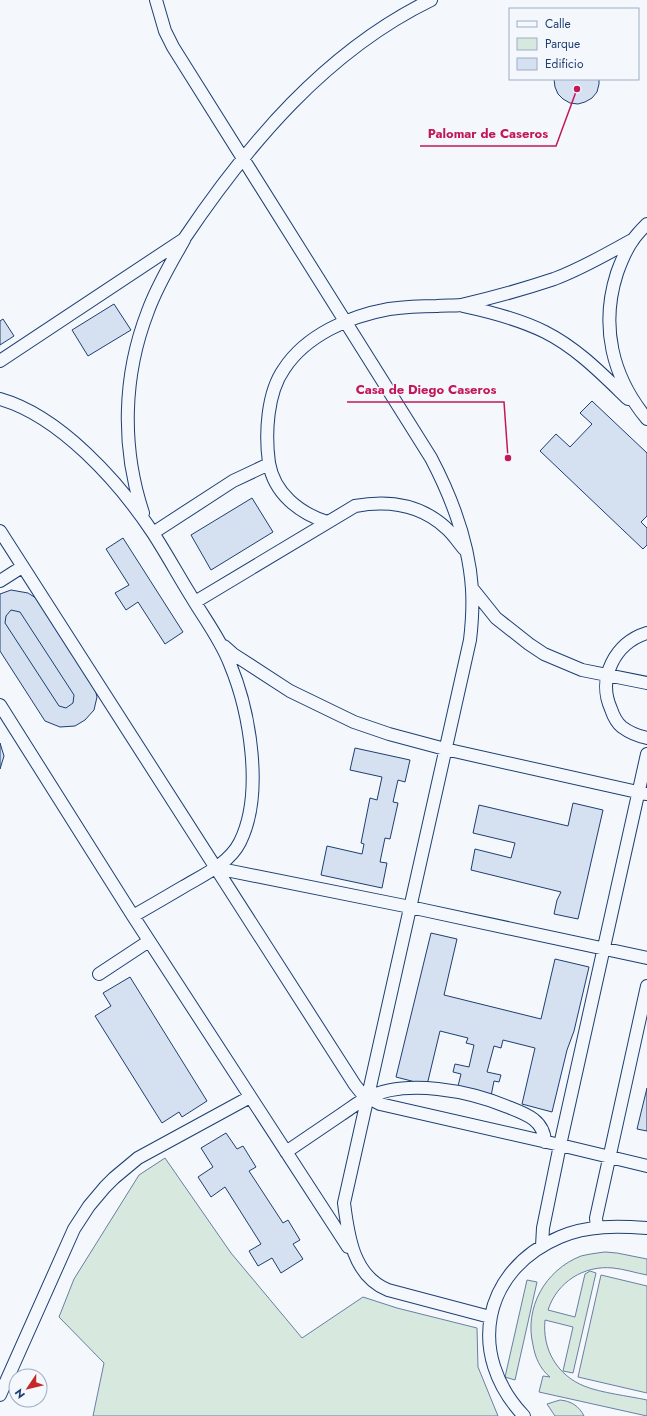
<svg xmlns="http://www.w3.org/2000/svg" width="647" height="1416" font-family="Jost,sans-serif">
<rect width="100%" height="100%" fill="#f4f7fb"/>
<path fill="#d7e8df" stroke="#687fa3" d="M165 1158 231 1253 302 1338 363 1297 397 1308 477 1328 478 1367 498 1416H93L104 1363 59 1317 74 1279 139 1175Z
M605 1252 617 1253 647 1259V1275C636 1273 624 1269 613 1268 584 1265 557 1282 548 1310L575 1317 585 1274 590 1271 596 1273 573 1373 563 1371 573 1327 545 1320C542 1349 557 1375 584 1386 601 1393 629 1396 647 1400V1416L539 1392 543 1376 550 1377C540 1369 535 1357 533 1345 524 1308 545 1270 581 1256 589 1254 597 1253 605 1252Z
M601 1275 647 1286V1393L578 1377Z
M527 1280 537 1282 515 1380 505 1377Z
M560 1400C571 1401 579 1406 584 1416H555L547 1404Z"/>
<path fill="#d5e0f0" stroke="#1d3f73" d="M554 79H599V84L597 92 592 98 585 102 578 104 570 103 563 99 558 94 555 87Z
M114 304 131 330 88 356 72 330Z
M3 319 14 336 0 345V321Z
M592 401 647 453V516L641 522 647 528V545L643 549 540 451 556 434 570 447 592 424 580 413Z
M252 498 273 532 211 570 191 535Z
M123 538 183 632 165 644 138 602 126 610 115 593 129 585 106 549Z
M11 590 28 593 39 600 94 684 97 697 94 710 85 720 75 726 60 727 45 721 0 651V594Z
M11 610 20 612 74 695 73 703 66 708 59 706 5 623 6 616Z
M0 743 4 756 0 769Z
M355 748 410 760 405 782 398 780 393 802 398 803 390 839 385 838 380 862 387 863 382 888 321 875 327 846 362 854 364 844 361 843 370 798 377 800 382 777 350 770Z
M573 803 603 810 578 919 554 914 557 900 561 892 471 870 475 849 511 858 515 843 473 833 479 805 568 826Z
M431 933 457 939 444 995 541 1019 555 959 589 967 574 1031 567 1050 552 1112 522 1104 535 1048 503 1040 501 1048 494 1046 487 1072 501 1075 499 1082 494 1081 491 1096 458 1086 461 1074 453 1072 455 1064 469 1067 474 1045 466 1043 468 1038 440 1031 427 1085 396 1077Z
M130 977 207 1101 182 1117 179 1112 162 1123 95 1016 111 1006 103 993Z
M647 1088V1131L637 1129Z
M226 1133 237 1149 243 1146 256 1167 249 1171 283 1223 288 1220 300 1240 293 1244 303 1259 281 1273 272 1258 258 1266 249 1251 261 1244 225 1187 211 1197 198 1177 213 1167 201 1148Z"/>
<g fill="none" stroke-linecap="round" stroke-linejoin="round">
<defs>
<path id="minor" d="M156 0 165 31 173 47 431 458C452 498 469 543 472 589 473 606 472 623 470 640L344 1203C348 1235 353 1276 388 1290L490 1317
M647 224C642 229 637 234 633 240 626 249 621 262 617 273 600 326 612 377 647 419
M463 306C491 312 519 319 545 332 577 348 602 374 628 399
M0 361 184 239C248 144 326 51 431 0
M0 399C60 416 119 482 153 533 166 553 178 575 191 596 204 618 221 640 230 664 250 712 264 794 240 842 229 864 203 875 183 887 166 897 149 907 133 916
M143 513C121 447 123 375 148 311 157 286 171 263 184 240
M327 522C299 513 274 493 269 463 265 434 267 393 284 369 306 335 350 316 389 309 404 307 421 306 437 306 445 305 453 306 461 305 492 298 524 289 554 279 581 269 607 254 632 240
M0 531 355 1085 363 1095 380 1104 560 1145 647 1166
M153 533 233 481 269 464
M0 581 22 567
M472 588 496 618 529 644 544 654 582 670 647 683
M195 602 355 506C388 500 420 504 446 528 453 534 458 542 464 549
M647 633C615 643 597 678 611 709 613 715 617 723 622 727 630 733 638 736 647 738
M224 646 233 654 290 691 354 722 389 734 445 749 646 794
M0 705 133 916 348 1247
M216 868 410 907 647 958
M99 974 149 941
M286 1152C305 1139 323 1127 342 1114 350 1109 358 1102 367 1098 406 1078 470 1091 508 1107 526 1114 544 1120 545 1142
M597 1228 596 1218 647 986
M542 1246 543 1228 560 1145 647 754
M0 1395 74 1229 89 1206 105 1187 114 1178 138 1158 250 1097
M524 1416C466 1355 482 1270 560 1237 588 1225 618 1226 647 1228"/>
</defs>
<use href="#minor" stroke="#1d3f73" stroke-width="14"/>
<use href="#minor" stroke="#f4f7fb" stroke-width="12"/>
</g>
<path fill="none" stroke="#c2185b" stroke-width="1.5" d="M577 89L556 146H420M508 458L504 402H347"/>
<g fill="#c2185b" stroke="#f4f7fb" stroke-width="1.5">
<circle cx="577" cy="89" r="4"/>
<circle cx="508" cy="458" r="4"/>
</g>
<g font-size="13" text-anchor="middle" font-weight="bold" fill="#c2185b" stroke="#f4f7fb" stroke-width="3" stroke-linejoin="round" paint-order="stroke">
<text x="488" y="138">Palomar de Caseros</text>
<text x="426" y="394">Casa de Diego Caseros</text>
</g>
<rect x="509" y="8" width="130" height="72" fill="#f4f7fb" stroke="#9eadc5"/>
<rect x="517" y="21" width="20" height="6" fill="#f4f7fb" stroke="#9eadc5"/>
<text x="545" y="28" font-size="12" fill="#1d3f73">Calle</text>
<rect x="517" y="38" width="20" height="12" fill="#d7e8df" stroke="#9eadc5"/>
<text x="545" y="48" font-size="12" fill="#1d3f73">Parque</text>
<rect x="517" y="58" width="20" height="12" fill="#d5e0f0" stroke="#9eadc5"/>
<text x="545" y="68" font-size="12" fill="#1d3f73">Edificio</text>
<g transform="translate(28 1388) rotate(235)"><circle r="19" fill="#f4f7fb" stroke="#9eadc5"/>
<path d="M0-3L7 15L0 10L-7 15Z" fill="#c62828"/>
<text y="-6" font-size="11" font-weight="bold" text-anchor="middle" fill="#1d3f73">N</text>
</g>
</svg>
